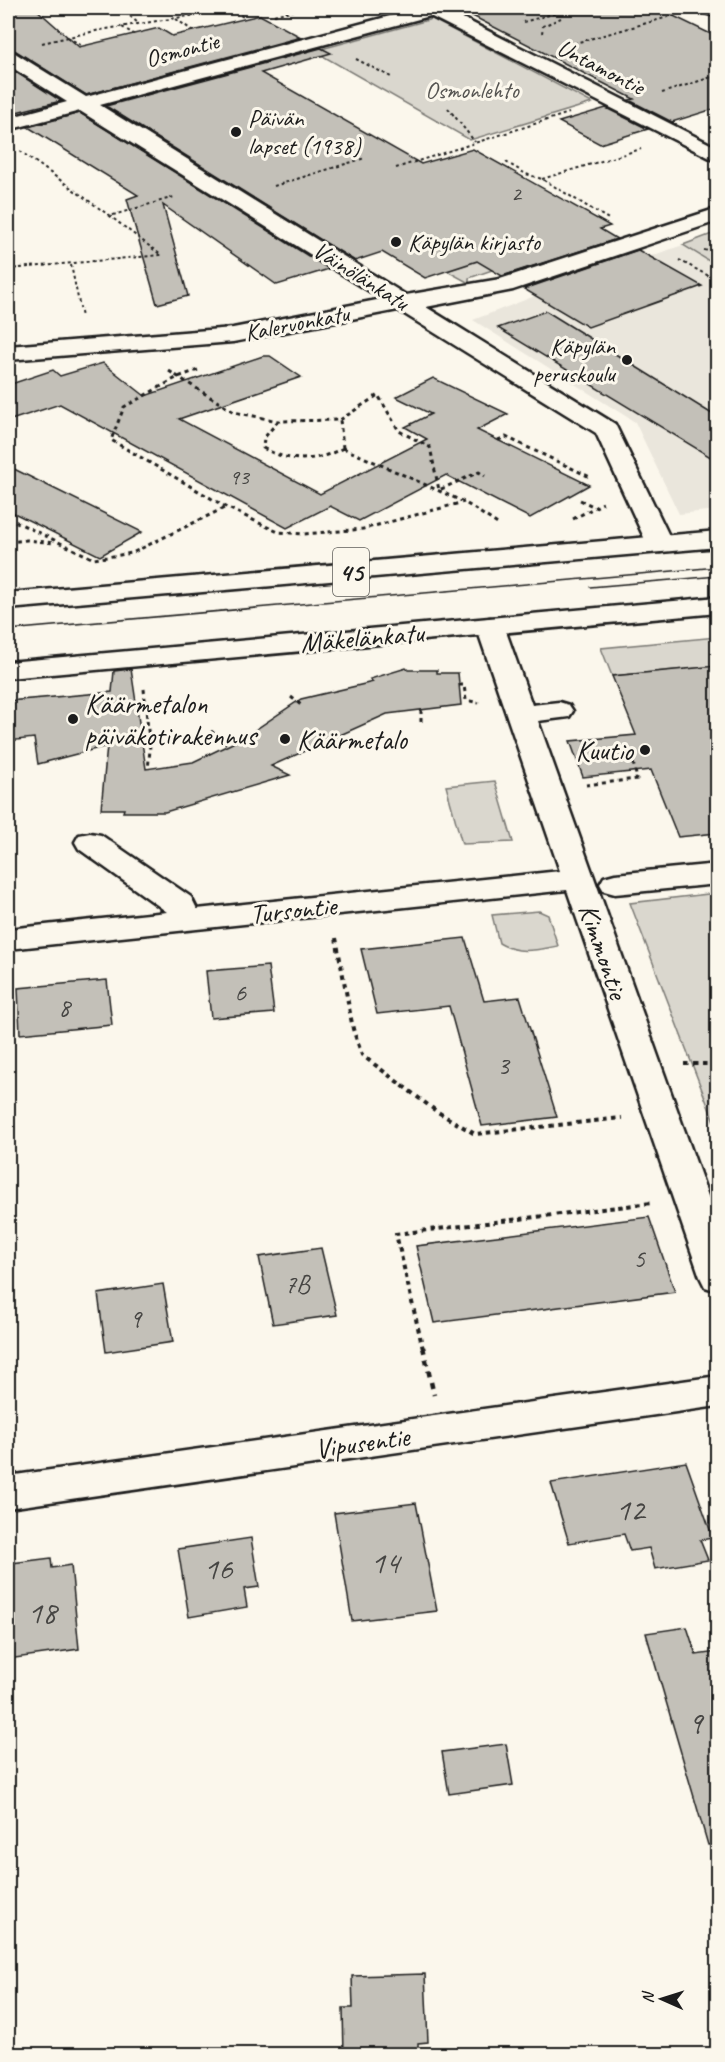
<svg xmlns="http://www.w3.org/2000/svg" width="725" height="2062" font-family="Caveat,sans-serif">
<rect width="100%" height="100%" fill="#fbf7ec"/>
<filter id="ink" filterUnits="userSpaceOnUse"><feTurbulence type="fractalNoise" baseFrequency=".0167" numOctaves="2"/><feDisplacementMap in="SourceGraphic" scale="12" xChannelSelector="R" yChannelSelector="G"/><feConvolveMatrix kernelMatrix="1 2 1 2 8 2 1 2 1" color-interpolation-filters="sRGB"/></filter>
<g filter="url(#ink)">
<path fill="#eae6dc" d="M683 245 717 266V510L679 514 635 422 473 320 540 294Z"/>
<path fill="#dad7ce" stroke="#7b7a75" stroke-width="1.5" d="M432 19 592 103 470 140 314 51Z
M717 232V266L683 245Z
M478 261 515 262 469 278V283L447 271Z
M717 637V666L612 676 601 648Z
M495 781 513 842 462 844 446 786Z
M717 893H718L717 1129 630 903Z
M539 911 548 915 558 946C536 950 519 955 499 943L492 915Z"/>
<path fill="#c3c0b8" stroke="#1c1c1c" stroke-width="1.5" d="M8 8H35L79 47 159 28 172 36 260 15 301 37 86 95 16 51 8 49Z
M457 8H657L717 37V108L672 122 629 100 634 99Z
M321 48 331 53 261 73 421 164 473 149 610 226 600 229 617 239 502 276 477 261 425 278 382 252 355 261 106 106Z
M8 67 61 101 8 114Z
M606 108 648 129 600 144 559 122Z
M80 113 329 269 277 285 163 205 188 296 157 304 127 199 138 195 28 127Z
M638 250 702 286 588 327 524 289Z
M546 311 717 417V461L498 328Z
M263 356H270L301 377 179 419 320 494 427 439 405 427 431 414 396 397 433 378 508 414 477 430 589 485 530 518 446 475 359 521 330 506 287 528 60 404 8 421V385L53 370 60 376 103 363 145 396Z
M8 466 142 532 100 556 8 510Z
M717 666V833L678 837 651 770 583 777 570 741 636 735 612 676Z
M406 668 408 670H437V673H458L461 705 387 714 271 766 290 775 165 812H123L124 809H101L107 746 38 764 34 738 8 741V701L112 692 114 671 131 669 146 769 193 762 243 738 301 699 373 682 370 679Z
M465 938 484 1001 520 997 557 1117 482 1126 449 1006 377 1014 361 949Z
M268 966 274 1013 211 1018 206 971Z
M107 980 112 1025 20 1034 18 988Z
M649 1217 675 1292 434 1323 416 1246Z
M321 1248 337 1315 273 1324 259 1257Z
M163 1284 173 1342 106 1352 98 1294Z
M686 1462 713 1538 700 1540 708 1560 655 1569 649 1548 630 1551 624 1534 569 1543 551 1483Z
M416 1503 437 1611 352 1621 334 1513Z
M251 1538 259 1587 244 1589 247 1607 189 1617 178 1549Z
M51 1558 52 1568 71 1565 79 1649 8 1659V1574H12V1563Z
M687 1627 696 1655 717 1652V1844L708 1845 646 1633Z
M506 1744 513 1785 449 1794 442 1752Z
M425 1974 428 2042 418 2043V2055H344L343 2008H353L352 1976Z"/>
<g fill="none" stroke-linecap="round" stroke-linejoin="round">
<defs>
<path id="minor" d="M420 8H448L447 10 718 148V162L430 16 100 105 406 295 500 279 718 208V221L513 290 426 307 615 424 673 544 669 550 660 552 651 550 647 544 596 433 398 310 233 342 8 360V346L233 328 382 299 80 111 8 130V118L67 102 8 65V51L15 53 86 97Z
M490 618 500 620 504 626 532 705 559 702 569 705 573 711 569 717 538 721 718 1224V1291L705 1287 700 1277 567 890 8 949V929L167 912 79 849 75 842 79 835 90 833 101 835 191 897 197 909 560 871 476 626 480 620Z
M718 864V884L615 894 604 891 600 884 604 877 615 874Z
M718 1376V1406L8 1508V1476Z"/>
<path id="major" d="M699 8H718V17L702 12Z
M718 531V547L8 609V593Z
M718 597V613L8 678V662Z"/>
</defs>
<use href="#minor" stroke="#1c1c1c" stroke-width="5"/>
<use href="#major" stroke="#1c1c1c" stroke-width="5"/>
<path stroke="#1c1c1c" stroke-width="2" stroke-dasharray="3 3" stroke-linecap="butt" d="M121 8 138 23
M230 9 245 18
M274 15 303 8
M176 19 193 31
M523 22 575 8
M122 27 134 34
M542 33 543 26 561 18
M68 37 82 46
M42 43 100 30 240 8
M568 45 679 14
M356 59 393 78
M662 93 718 75
M448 108 475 142
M20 151 110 216 174 197
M506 162 526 174 542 179 610 220
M396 168 569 113
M542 179 641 149
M274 186 365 158
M704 250 718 253
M679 260 718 281
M71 265 82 317
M8 269 161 255 110 216"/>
<path stroke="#1c1c1c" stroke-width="3" stroke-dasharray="4 4" stroke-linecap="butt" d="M198 370 178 377 124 407 111 440 226 507 278 532 304 534 363 529 464 502
M169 371 234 412 278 421 340 420 343 448
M340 420 378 395 399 431 430 447 439 490 479 472 485 476
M278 421 264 438 263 448C289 463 317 462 343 448
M498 440 506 437 590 477
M343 448 464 502 499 525
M580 500 595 507
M8 518 94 559 132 553 226 507
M573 519 603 503
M8 542 27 540 54 543
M459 685H464L466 700 479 703
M144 689 150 750 148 769
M291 697 301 705
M421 710V722
M211 731 228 745
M586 785 637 779 632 758"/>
<path stroke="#1c1c1c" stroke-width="4" stroke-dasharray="4.5 4.5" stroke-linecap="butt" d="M8 860 10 863
M336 938 353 1029 362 1055 436 1111 475 1134 622 1118
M684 1064H718
M423 1349 396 1234 651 1203"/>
<path stroke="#1c1c1c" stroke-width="4.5" stroke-dasharray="6 6" stroke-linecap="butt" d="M423 1347 434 1395"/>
<use href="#minor" fill="#fbf7ec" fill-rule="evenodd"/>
<use href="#major" fill="#fbf7ec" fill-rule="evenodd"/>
<path stroke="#1c1c1c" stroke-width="1.5" d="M590 587 718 576
M8 630 718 567"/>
</g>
</g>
<g fill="#1c1c1c" stroke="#fbf7ec" stroke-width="2">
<circle cx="236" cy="132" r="6"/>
<circle cx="396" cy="242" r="6"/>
<circle cx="627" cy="360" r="6"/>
<circle cx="73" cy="719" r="6"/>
<circle cx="285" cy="739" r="6"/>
<circle cx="645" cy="750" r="6"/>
</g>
<g text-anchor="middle" stroke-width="6" stroke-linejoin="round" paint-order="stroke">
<g font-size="22" fill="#464543">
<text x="516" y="201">2</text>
<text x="239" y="484">93</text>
</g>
<g font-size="24" fill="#1c1c1c" stroke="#fbf7ec">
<text transform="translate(182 50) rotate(-15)" y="8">Osmontie</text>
<text transform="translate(601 67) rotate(27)" y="8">Untamontie</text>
<text transform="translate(361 276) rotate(32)" y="8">Väinölänkatu</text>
<text transform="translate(297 323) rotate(-11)" y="8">Kalervonkatu</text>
</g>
<g font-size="24" fill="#555451" stroke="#fbf7ec">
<text x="472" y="98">Osmonlehto</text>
</g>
<g font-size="24" fill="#1c1c1c" stroke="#fbf7ec" text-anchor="start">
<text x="248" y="126">Päivän<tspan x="248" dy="28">lapset (1938)</tspan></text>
<text x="408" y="250">Käpylän kirjasto</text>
<text x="615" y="354" text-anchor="end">Käpylän<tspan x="615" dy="28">peruskoulu</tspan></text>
</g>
<g font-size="26" fill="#464543">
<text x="240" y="1001">6</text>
<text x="64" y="1016">8</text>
<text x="503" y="1074">3</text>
<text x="639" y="1267">5</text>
<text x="297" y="1293">7B</text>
<text x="135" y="1327">9</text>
</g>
<rect fill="#fbf7ec" stroke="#5f5e5a" stroke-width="1.5" x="333" y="548" width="36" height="48" rx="4.5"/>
<g font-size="27" font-weight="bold" fill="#1c1c1c">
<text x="351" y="581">45</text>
</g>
<g font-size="28" fill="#1c1c1c" stroke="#fbf7ec">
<text transform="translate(362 637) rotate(-5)" y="10">Mäkelänkatu</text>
<text transform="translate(293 909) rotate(-6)" y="10">Tursontie</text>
<text transform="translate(604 951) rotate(71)" y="10">Kimmontie</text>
<text transform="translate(362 1442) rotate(-8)" y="10">Vipusentie</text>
</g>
<g font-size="28" fill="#1c1c1c" stroke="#fbf7ec" text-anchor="start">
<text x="85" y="713">Käärmetalon<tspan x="85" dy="32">päiväkotirakennus</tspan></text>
<text x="297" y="749">Käärmetalo</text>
<text x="633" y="760" text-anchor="end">Kuutio</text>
</g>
<g font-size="32" fill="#464543">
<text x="630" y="1520">12</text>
<text x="385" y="1573">14</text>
<text x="218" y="1579">16</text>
<text x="42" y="1623">18</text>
<text x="695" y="1733">9</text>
</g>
</g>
<rect width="725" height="2062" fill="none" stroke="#fbf7ec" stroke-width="30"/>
<rect x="15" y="15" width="695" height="2032" fill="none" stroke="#1c1c1c" stroke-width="2" filter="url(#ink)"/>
<g transform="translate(662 1999) rotate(273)" stroke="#fbf7ec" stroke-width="4.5" paint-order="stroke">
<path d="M0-4.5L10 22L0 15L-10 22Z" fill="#1c1c1c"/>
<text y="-9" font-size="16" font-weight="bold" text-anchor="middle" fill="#1c1c1c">N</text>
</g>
</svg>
